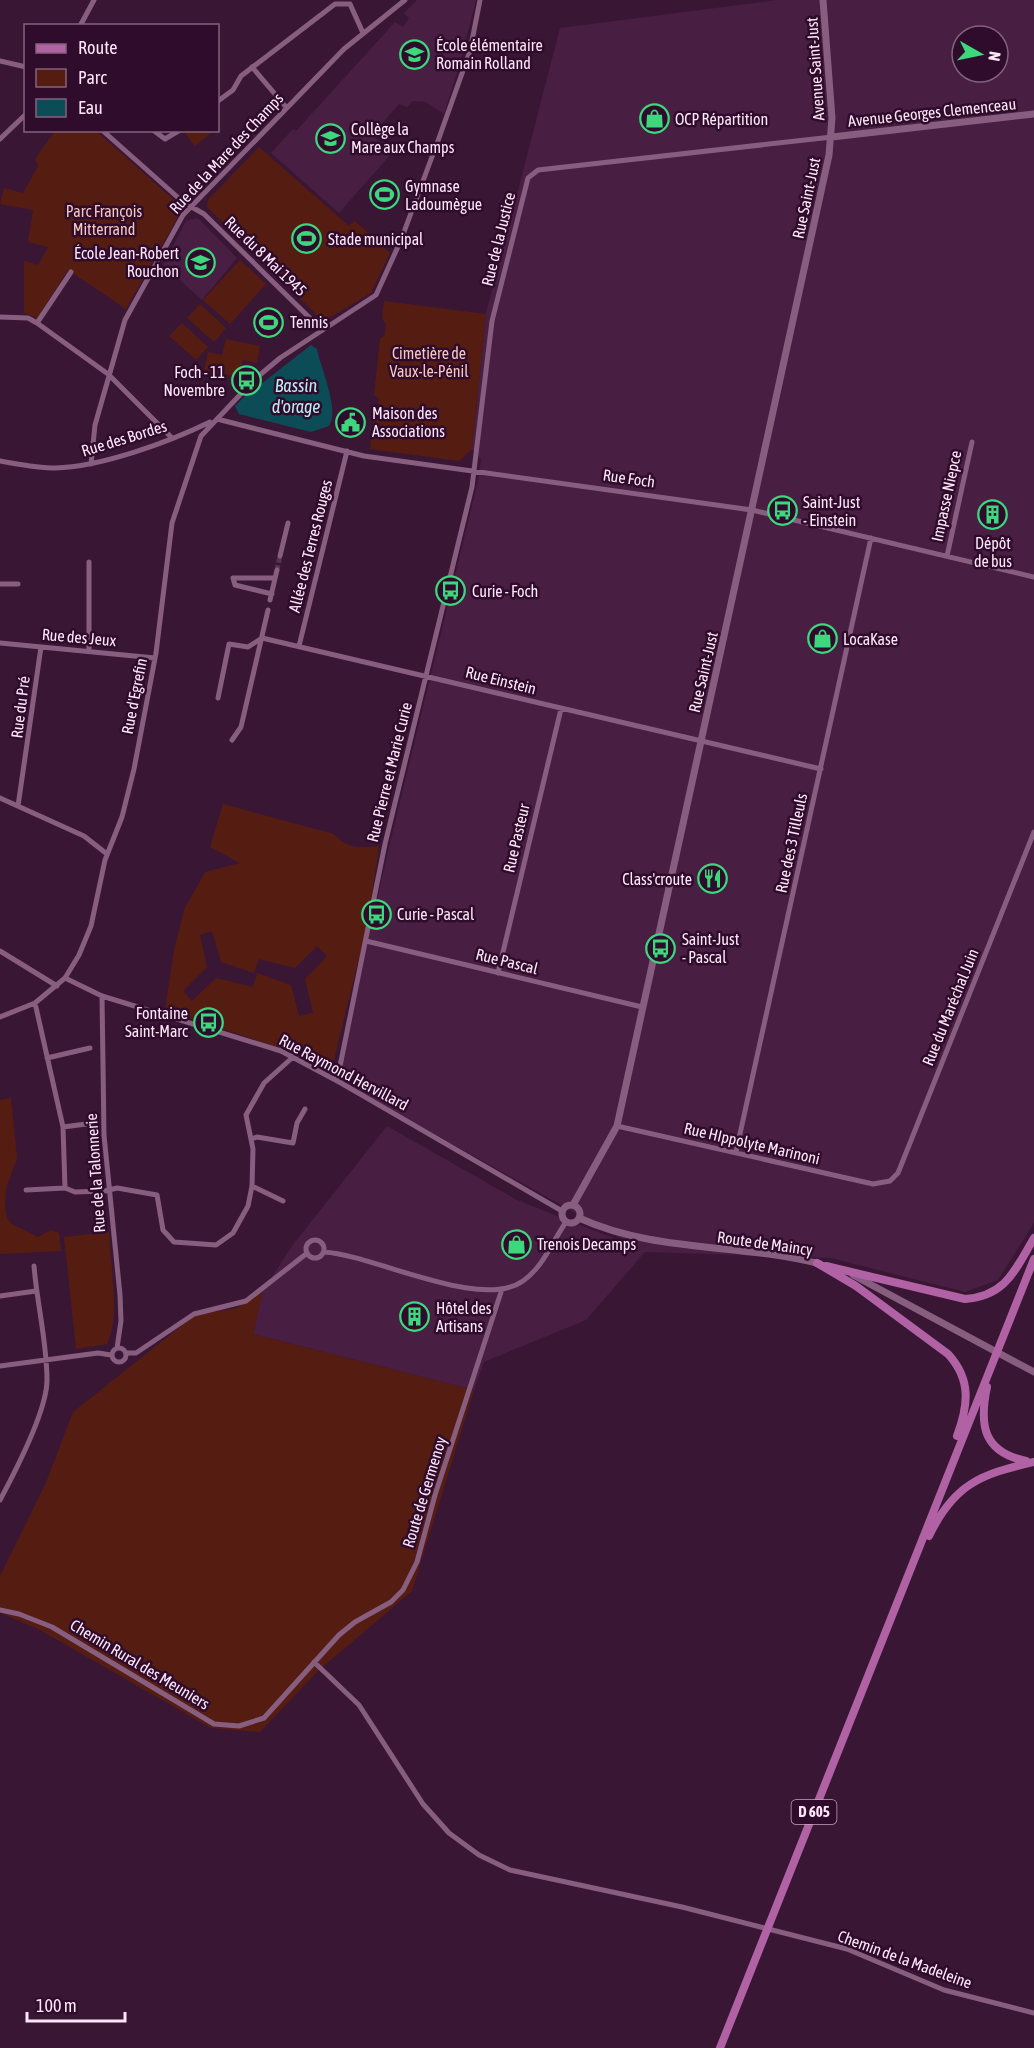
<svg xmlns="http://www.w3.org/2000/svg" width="1034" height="2048" font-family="'Asap Condensed',sans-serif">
<rect width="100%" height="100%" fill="#3a1635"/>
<path fill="#481e42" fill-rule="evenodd" d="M417 0H476L460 63 444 114 426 102 413 101 407 107 399 104 372 135 392 153 339 213 271 153 293 129 296 131 395 22 403 27 406 23 409 18 404 13Z
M777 0H1034V1223L998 1280 965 1292 831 1258 645 1252 586 1320 484 1362 474 1390 253 1334 263 1290 295 1242 387 1126 517 1200 638 1248 336 1079 389 847 478 481 481 459 472 449 486 314 560 28ZM962 36H998V72H962Z
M198 218 237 258 202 300 163 265 186 221Z"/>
<path fill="#551d12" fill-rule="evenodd" d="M95 130 183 208 126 309 68 270 37 318 24 313V261L38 265 48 247 28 242 33 210 0 204 4 188 23 193 38 166 35 159 55 131Z
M185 131V130L213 131 195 146 184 132Z
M259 147 349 226 355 221 390 253 371 293 329 318 319 317 207 207 208 200Z
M240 260 266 284 230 324 203 300Z
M384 301 486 314 472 449 459 461 370 449 374 413 378 410 379 398 374 395 380 339 385 335 386 324 382 319Z
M200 304 226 328 214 342 187 318Z
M182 323 208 347 196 360 169 336Z
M226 339 260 346 257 363 243 360 239 377 204 370 208 352 222 355Z
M223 804 334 834C347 849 360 848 379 846L368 921 331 1072 310 1058 165 1010 174 950 184 910 205 872 240 863 210 847ZM212 931 221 962 254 973 259 959 295 968 317 946 327 956 305 979 313 1013 299 1016 291 985 257 973 253 987 216 978 192 1001 183 991 207 967 200 935Z
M11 1098 17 1158 6 1188 5 1207 7 1218 12 1224 38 1237 51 1230 59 1233 61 1251 0 1254V1100Z
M109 1232C110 1266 121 1314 107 1344L76 1349 64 1237Z
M263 1291 253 1334 474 1390 412 1591 318 1671 260 1732 211 1728 40 1630 3 1614 0 1612V1576L45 1485 73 1412 195 1315 237 1308Z"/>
<path fill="#0b4c57" d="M311 345 317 349C321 369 340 410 329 426L311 432 239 414 235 406 243 398Z"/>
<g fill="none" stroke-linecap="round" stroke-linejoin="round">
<path stroke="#573552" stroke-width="5" stroke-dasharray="5 2.5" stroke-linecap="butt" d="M277 570 280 556"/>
<path stroke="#885e80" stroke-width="5" d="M80 26 94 0
M0 61 26 67
M252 67 286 107
M218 101 233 90 241 76 335 4H350L363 33
M102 130 183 202 204 214 321 329
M153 130 165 139 180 130
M0 139 26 114
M0 317 28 318 37 323 108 374 172 438
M37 323 71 272
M217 419 364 456 752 510 1034 577
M0 461C18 464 37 468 55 468 101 467 169 442 210 422
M91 464 95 425 125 320 183 215 344 49 405 0
M280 556 288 523
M947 556 972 442
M89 562V651
M0 584H18
M272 594 235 585 233 578H275
M270 600 277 570
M0 643 155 658
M299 646 347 451
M218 698 229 644 248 647 262 638 821 769
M232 740 241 727 268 610
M0 798 84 836 107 854
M18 806 41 647
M366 941 642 1007
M0 951 57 986
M498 973 561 709
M65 978 102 996 281 1051 341 1083 562 1211
M102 996 104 1135 120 1295 121 1321 117 1348
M35 1003 63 1127 65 1188 75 1192 105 1191 117 1188 157 1195 163 1230 174 1242 216 1245 233 1233 248 1206 252 1186 253 1149 246 1115 264 1083 293 1057
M0 1017 35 1003 65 978 79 955 91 926 105 860 122 817 134 769 156 653 172 523 201 436 255 379 280 358 376 295 401 240 439 138 470 51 480 0
M47 1058 90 1048
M337 1081 385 844 472 487 492 321 528 178 538 170 832 137
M617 1126 873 1184 890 1181 898 1173 1034 832
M63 1127 94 1123
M251 1139 257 1137 293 1143 297 1123 305 1109
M736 1152 871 538
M252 1186 283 1201
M26 1190 65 1188
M306 1249a9 9 0 1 1 18 0a9 9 0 1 1-18 0Z
M324 1252C374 1255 480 1311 523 1281 544 1266 552 1242 566 1222
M0 1296 36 1291
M112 1355a7 7 0 1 1 14 0a7 7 0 1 1-14 0Z
M126 1353H136L194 1314 246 1301 306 1254
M0 1366 98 1353 111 1355
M0 1500C15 1472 47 1410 47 1380 47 1342 37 1304 34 1266
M0 1610 19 1614 52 1627 214 1724 239 1726 264 1718 339 1635 355 1622 391 1602 403 1590 417 1562 435 1495 502 1289
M314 1662 359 1705 423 1804 449 1833 479 1855 510 1870 682 1907 847 1949 944 1990 1034 2013"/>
<path stroke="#885e80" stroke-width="7" d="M832 137 1034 114
M562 1214a9 9 0 1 1 18 0a9 9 0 1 1-18 0Z
M573 1205 617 1126 829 155 832 118 823 0
M579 1218C656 1253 739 1243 820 1264
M853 1275 1034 1372"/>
<path stroke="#b062a4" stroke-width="8" d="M817 1263 856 1286 948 1354C972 1380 968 1406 957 1436
M826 1266 965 1299C1006 1296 1015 1270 1034 1238
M987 1387C979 1425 983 1452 1026 1461
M929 1536C954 1484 981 1474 1034 1462
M720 2048 1034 1259"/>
</g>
<defs>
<symbol id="school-ring" viewBox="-11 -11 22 22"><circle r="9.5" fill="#2f0c2b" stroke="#3dd77e" stroke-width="1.5"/><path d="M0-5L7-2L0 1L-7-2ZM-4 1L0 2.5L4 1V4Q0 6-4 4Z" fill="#3dd77e"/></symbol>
<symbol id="shop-ring" viewBox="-11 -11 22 22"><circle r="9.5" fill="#2f0c2b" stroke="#3dd77e" stroke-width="1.5"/><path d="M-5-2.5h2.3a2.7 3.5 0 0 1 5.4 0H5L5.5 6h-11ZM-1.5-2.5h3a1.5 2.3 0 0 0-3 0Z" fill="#3dd77e"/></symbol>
<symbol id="stadium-ring" viewBox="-11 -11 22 22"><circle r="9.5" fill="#2f0c2b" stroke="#3dd77e" stroke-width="1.5"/><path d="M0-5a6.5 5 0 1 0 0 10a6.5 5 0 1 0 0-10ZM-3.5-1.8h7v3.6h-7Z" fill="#3dd77e"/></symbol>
<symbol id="bus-ring" viewBox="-11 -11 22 22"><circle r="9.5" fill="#2f0c2b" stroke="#3dd77e" stroke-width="1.5"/><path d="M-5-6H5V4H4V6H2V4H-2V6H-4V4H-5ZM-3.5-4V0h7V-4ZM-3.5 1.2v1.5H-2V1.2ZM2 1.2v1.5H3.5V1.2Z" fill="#3dd77e"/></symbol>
<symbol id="civic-ring" viewBox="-11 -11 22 22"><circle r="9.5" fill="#2f0c2b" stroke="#3dd77e" stroke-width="1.5"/><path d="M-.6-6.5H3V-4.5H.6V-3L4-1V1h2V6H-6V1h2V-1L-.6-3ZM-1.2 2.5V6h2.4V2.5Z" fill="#3dd77e"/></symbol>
<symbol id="building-ring" viewBox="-11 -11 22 22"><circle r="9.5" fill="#2f0c2b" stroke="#3dd77e" stroke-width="1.5"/><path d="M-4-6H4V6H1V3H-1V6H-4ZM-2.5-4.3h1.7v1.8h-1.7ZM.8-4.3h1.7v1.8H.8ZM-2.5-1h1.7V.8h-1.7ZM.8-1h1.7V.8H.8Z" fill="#3dd77e"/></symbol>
<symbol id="restaurant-ring" viewBox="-11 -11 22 22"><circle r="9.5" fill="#2f0c2b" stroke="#3dd77e" stroke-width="1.5"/><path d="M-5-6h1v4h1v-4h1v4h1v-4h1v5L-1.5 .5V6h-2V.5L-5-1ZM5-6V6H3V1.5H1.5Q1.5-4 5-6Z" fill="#3dd77e"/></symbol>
</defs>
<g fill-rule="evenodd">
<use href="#school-ring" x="398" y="38" width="33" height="33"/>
<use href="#shop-ring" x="638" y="102" width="33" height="33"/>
<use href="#school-ring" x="314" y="122" width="33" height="33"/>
<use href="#stadium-ring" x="368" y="178" width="33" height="33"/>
<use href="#stadium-ring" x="290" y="222" width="33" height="33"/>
<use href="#school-ring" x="184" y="246" width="33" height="33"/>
<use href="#stadium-ring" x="252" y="306" width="33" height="33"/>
<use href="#bus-ring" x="230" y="364" width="33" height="33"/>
<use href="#civic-ring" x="334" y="406" width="33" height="33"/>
<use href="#bus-ring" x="766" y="494" width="33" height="33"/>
<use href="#building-ring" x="976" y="498" width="33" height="33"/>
<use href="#bus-ring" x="434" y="574" width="33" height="33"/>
<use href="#shop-ring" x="806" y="622" width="33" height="33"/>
<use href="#restaurant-ring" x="696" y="862" width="33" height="33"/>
<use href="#bus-ring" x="360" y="898" width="33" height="33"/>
<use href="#bus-ring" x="644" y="932" width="33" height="33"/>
<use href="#bus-ring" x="192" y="1006" width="33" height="33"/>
<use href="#shop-ring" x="500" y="1228" width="33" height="33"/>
<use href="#building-ring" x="398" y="1300" width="33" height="33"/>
</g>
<g text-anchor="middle" stroke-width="5" stroke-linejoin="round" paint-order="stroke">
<rect fill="#2f0c2b" stroke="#c0a5bb" stroke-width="1.5" x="791.5" y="1800" width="45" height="24" rx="4.5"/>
<g font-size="15" font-weight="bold" fill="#fee6f9">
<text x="814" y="1817">D 605</text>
</g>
<g font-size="16" fill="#fee6f9" stroke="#2f0c2b" text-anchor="start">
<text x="436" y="51">École élémentaire<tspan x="436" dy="18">Romain Rolland</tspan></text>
<text x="675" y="125">OCP Répartition</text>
<text x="351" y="135">Collège la<tspan x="351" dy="18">Mare aux Champs</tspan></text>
<text x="405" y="192">Gymnase<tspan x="405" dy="18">Ladoumègue</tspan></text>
<text x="328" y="245">Stade municipal</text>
<text x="179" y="259" text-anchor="end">École Jean-Robert<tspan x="179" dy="18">Rouchon</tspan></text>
<text x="290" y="328">Tennis</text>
<text x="225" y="378" text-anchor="end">Foch - 11<tspan x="225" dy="18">Novembre</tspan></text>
<text x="372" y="419">Maison des<tspan x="372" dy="18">Associations</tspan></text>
<text x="803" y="508">Saint-Just<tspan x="803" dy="18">- Einstein</tspan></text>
<text x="993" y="549" text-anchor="middle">Dépôt<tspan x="993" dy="18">de bus</tspan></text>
<text x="472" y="597">Curie - Foch</text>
<text x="843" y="645">LocaKase</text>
<text x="692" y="885" text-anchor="end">Class'croute</text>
<text x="397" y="920">Curie - Pascal</text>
<text x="682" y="945">Saint-Just<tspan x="682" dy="18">- Pascal</tspan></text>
<text x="188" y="1019" text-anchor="end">Fontaine<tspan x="188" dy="18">Saint-Marc</tspan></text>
<text x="537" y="1250">Trenois Decamps</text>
<text x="436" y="1314">Hôtel des<tspan x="436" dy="18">Artisans</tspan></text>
</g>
<g font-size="16" fill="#fee6f9" stroke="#2f0c2b">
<text transform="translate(815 69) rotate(-94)" y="6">Avenue Saint-Just</text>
<text transform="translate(932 112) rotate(-6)" y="6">Avenue Georges Clemenceau</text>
<text transform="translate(226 153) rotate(-47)" y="6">Rue de la Mare des Champs</text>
<text transform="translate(806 198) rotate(-78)" y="6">Rue Saint-Just</text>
<text transform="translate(498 239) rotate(-76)" y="6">Rue de la Justice</text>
<text transform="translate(266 256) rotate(44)" y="6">Rue du 8 Mai 1945</text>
<text transform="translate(124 438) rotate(-17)" y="6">Rue des Bordes</text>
<text transform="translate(629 478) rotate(8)" y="6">Rue Foch</text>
<text transform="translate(946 496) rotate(-78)" y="6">Impasse Niepce</text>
<text transform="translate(310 546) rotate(-76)" y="6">Allée des Terres Rouges</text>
<text transform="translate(79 637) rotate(5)" y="6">Rue des Jeux</text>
<text transform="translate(703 672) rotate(-77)" y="6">Rue Saint-Just</text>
<text transform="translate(501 680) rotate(14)" y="6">Rue Einstein</text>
<text transform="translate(134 696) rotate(-79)" y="6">Rue d'Egrefin</text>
<text transform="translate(20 707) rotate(-83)" y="6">Rue du Pré</text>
<text transform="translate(389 772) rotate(-76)" y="6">Rue Pierre et Marie Curie</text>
<text transform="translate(516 838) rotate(-77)" y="6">Rue Pasteur</text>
<text transform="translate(791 843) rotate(-78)" y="6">Rue des 3 Tilleuls</text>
<text transform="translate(507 961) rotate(14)" y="6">Rue Pascal</text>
<text transform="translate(950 1007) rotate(-68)" y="6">Rue du Maréchal Juin</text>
<text transform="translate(344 1072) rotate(28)" y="6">Rue Raymond Hervillard</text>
<text transform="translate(752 1143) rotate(13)" y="6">Rue HIppolyte Marinoni</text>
<text transform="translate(95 1173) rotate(-94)" y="6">Rue de la Talonnerie</text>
<text transform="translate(765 1243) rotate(8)" y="6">Route de Maincy</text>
<text transform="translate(424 1492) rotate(-73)" y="6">Route de Germenoy</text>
<text transform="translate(140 1664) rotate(31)" y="6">Chemin Rural des Meuniers</text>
<text transform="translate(905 1959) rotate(20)" y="6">Chemin de la Madeleine</text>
</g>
<g font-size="16" fill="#f6c8be" stroke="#2f0c2b">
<text x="104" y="217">Parc François<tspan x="104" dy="18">Mitterrand</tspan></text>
<text x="429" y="359">Cimetière de<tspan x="429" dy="18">Vaux-le-Pénil</tspan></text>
</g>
<g font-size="18" font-style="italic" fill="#baecf7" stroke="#2f0c2b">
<text x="296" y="392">Bassin<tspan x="296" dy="21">d'orage</tspan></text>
</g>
</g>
<rect x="24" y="24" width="195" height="108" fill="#2f0c2b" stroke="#82637d" stroke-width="1.5"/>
<rect x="36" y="44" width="30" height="9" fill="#b062a4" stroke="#82637d" stroke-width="1.5"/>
<text x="78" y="54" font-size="18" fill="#fee6f9">Route</text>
<rect x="36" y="69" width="30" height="18" fill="#551d12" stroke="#82637d" stroke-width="1.5"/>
<text x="78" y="84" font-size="18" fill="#fee6f9">Parc</text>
<rect x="36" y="99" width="30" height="18" fill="#0b4c57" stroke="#82637d" stroke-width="1.5"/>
<text x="78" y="114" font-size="18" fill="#fee6f9">Eau</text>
<g transform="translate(980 54) rotate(99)"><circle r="28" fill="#2f0c2b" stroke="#82637d" stroke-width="1.5"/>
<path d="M0-4.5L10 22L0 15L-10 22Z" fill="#3dd77e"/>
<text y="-9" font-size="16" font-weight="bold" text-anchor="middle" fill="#fee6f9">N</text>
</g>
<path d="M27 2012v9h98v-9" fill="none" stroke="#fee6f9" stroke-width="3"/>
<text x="36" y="2012" font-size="18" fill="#fee6f9" stroke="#2f0c2b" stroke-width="4.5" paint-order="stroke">100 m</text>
</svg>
